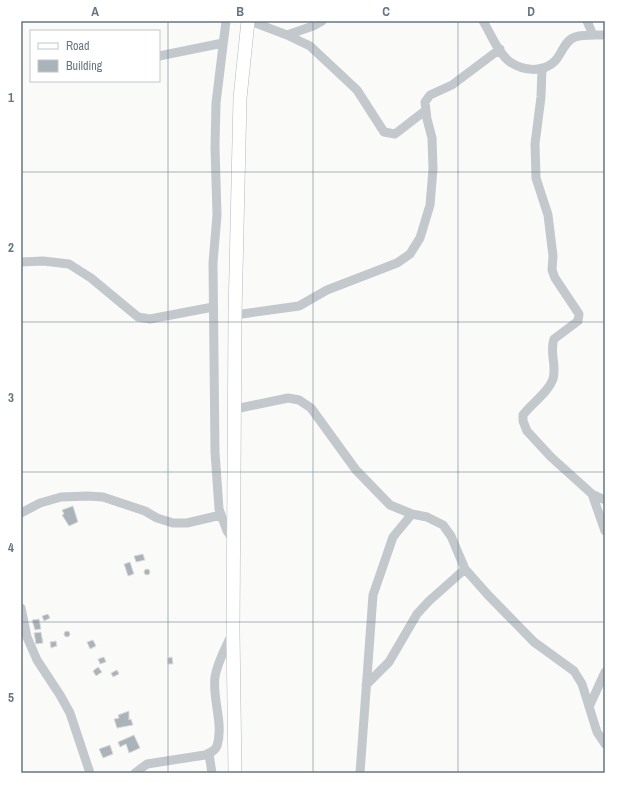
<svg xmlns="http://www.w3.org/2000/svg" width="626" height="794" font-family="'Archivo Narrow',sans-serif">
<rect width="100%" height="100%" fill="#fafaf8"/>
<path fill="#aab3b9" stroke="#dcdcda" d="M73 506 78 522 69 526 62 515 64 514 62 510Z
M143 554 145 560 136 562 134 556Z
M130 562 134 574 128 576 124 564Z
M144 572a3 3 0 1 1 6 0a3 3 0 1 1-6 0Z
M48 614 50 618 44 621 42 616Z
M39 619 41 629 35 630 32 620Z
M64 634a3 3 0 1 1 6 0a3 3 0 1 1-6 0Z
M41 632 43 643 36 644 34 633Z
M93 640 96 646 90 649 87 642Z
M56 641 57 646 51 648 50 642Z
M104 657 106 662 100 664 98 659Z
M172 657 173 664H168V658Z
M98 667 102 672 96 676 93 671Z
M117 670 119 674 113 677 111 673Z
M129 711V720L131 719 133 725 117 728 114 719 119 718 118 715Z
M134 735 140 748 129 753 126 744 120 747 118 742Z
M110 745 113 754 103 758 99 749Z"/>
<g fill="none" stroke-linecap="round" stroke-linejoin="round">
<defs>
<path id="secondary" d="M235 773 233 632 235 315 240 98 248 21"/>
</defs>
<use href="#secondary" stroke="#b3babf" stroke-width="14"/>
<path stroke="#c3c8cc" stroke-width="9" d="M226 21 216 103 215 147 217 215 213 263 215 452 219 509 227 531 234 541
M250 21 287 35 310 46 357 90 384 132 395 134 426 110
M483 21C491 34 498 53 510 62 523 71 543 73 555 61 562 54 564 41 575 37 583 34 596 35 605 35
M587 21 593 35
M287 35 313 26 322 21
M159 56 223 43
M542 68 541 97 535 144 536 178 548 215 553 256 552 270 555 278 579 314 578 321 554 339C549 352 557 365 553 379 548 393 532 403 523 415V421L527 431 551 457 592 494 605 531
M21 262 43 261 69 264 91 278 138 317 150 319 213 307
M235 315 299 306 327 290 397 263 410 254 420 238 430 205 433 169 432 138 427 119 425 102 430 95 452 85 500 49
M235 409 288 398 299 400 311 408 356 470 390 505 412 514 427 517 443 525 451 536 465 569 488 595 534 642 574 671 582 684 597 732 605 744
M592 494 605 500
M21 513 40 503 61 497 87 496 103 497 145 511 157 518 173 523H187L221 515
M21 608 27 637 37 660 60 695 70 713 90 773
M366 685 389 662 417 614 429 601 465 569
M589 707 605 672
M209 754 212 773
M135 773 147 764 205 755C210 753 215 751 217 746 224 724 212 699 215 677 217 663 225 649 231 636
M360 773 373 595 393 537 412 514"/>
<use href="#secondary" stroke="#fff" stroke-width="13"/>
</g>
<path fill="none" stroke="#657683" stroke-width="1" stroke-opacity="0.55" d="M168 21V773M313 21V773M458 21V773M21 172H605M21 322H605M21 472H605M21 622H605"/>
<rect width="626" height="794" fill="none" stroke="#ffffff" stroke-width="44"/>
<rect x="30" y="30" width="130" height="52" fill="#ffffff" stroke="#c1c8cd"/>
<rect x="38" y="43" width="20" height="6" fill="#ffffff" stroke="#c1c8cd"/>
<text x="66" y="50" font-size="12" fill="#657683">Road</text>
<rect x="38" y="60" width="20" height="12" fill="#aab3b9" stroke="#c1c8cd"/>
<text x="66" y="70" font-size="12" fill="#657683">Building</text>
<rect x="22" y="22" width="582" height="750" fill="none" stroke="#657683" stroke-width="1.5"/>
<g font-size="13" text-anchor="middle" font-weight="bold" fill="#657683">
<text x="95" y="16">A</text>
<text x="240" y="16">B</text>
<text x="386" y="16">C</text>
<text x="531" y="16">D</text>
<text x="11" y="102">1</text>
<text x="11" y="252">2</text>
<text x="11" y="402">3</text>
<text x="11" y="552">4</text>
<text x="11" y="702">5</text>
</g>
</svg>
